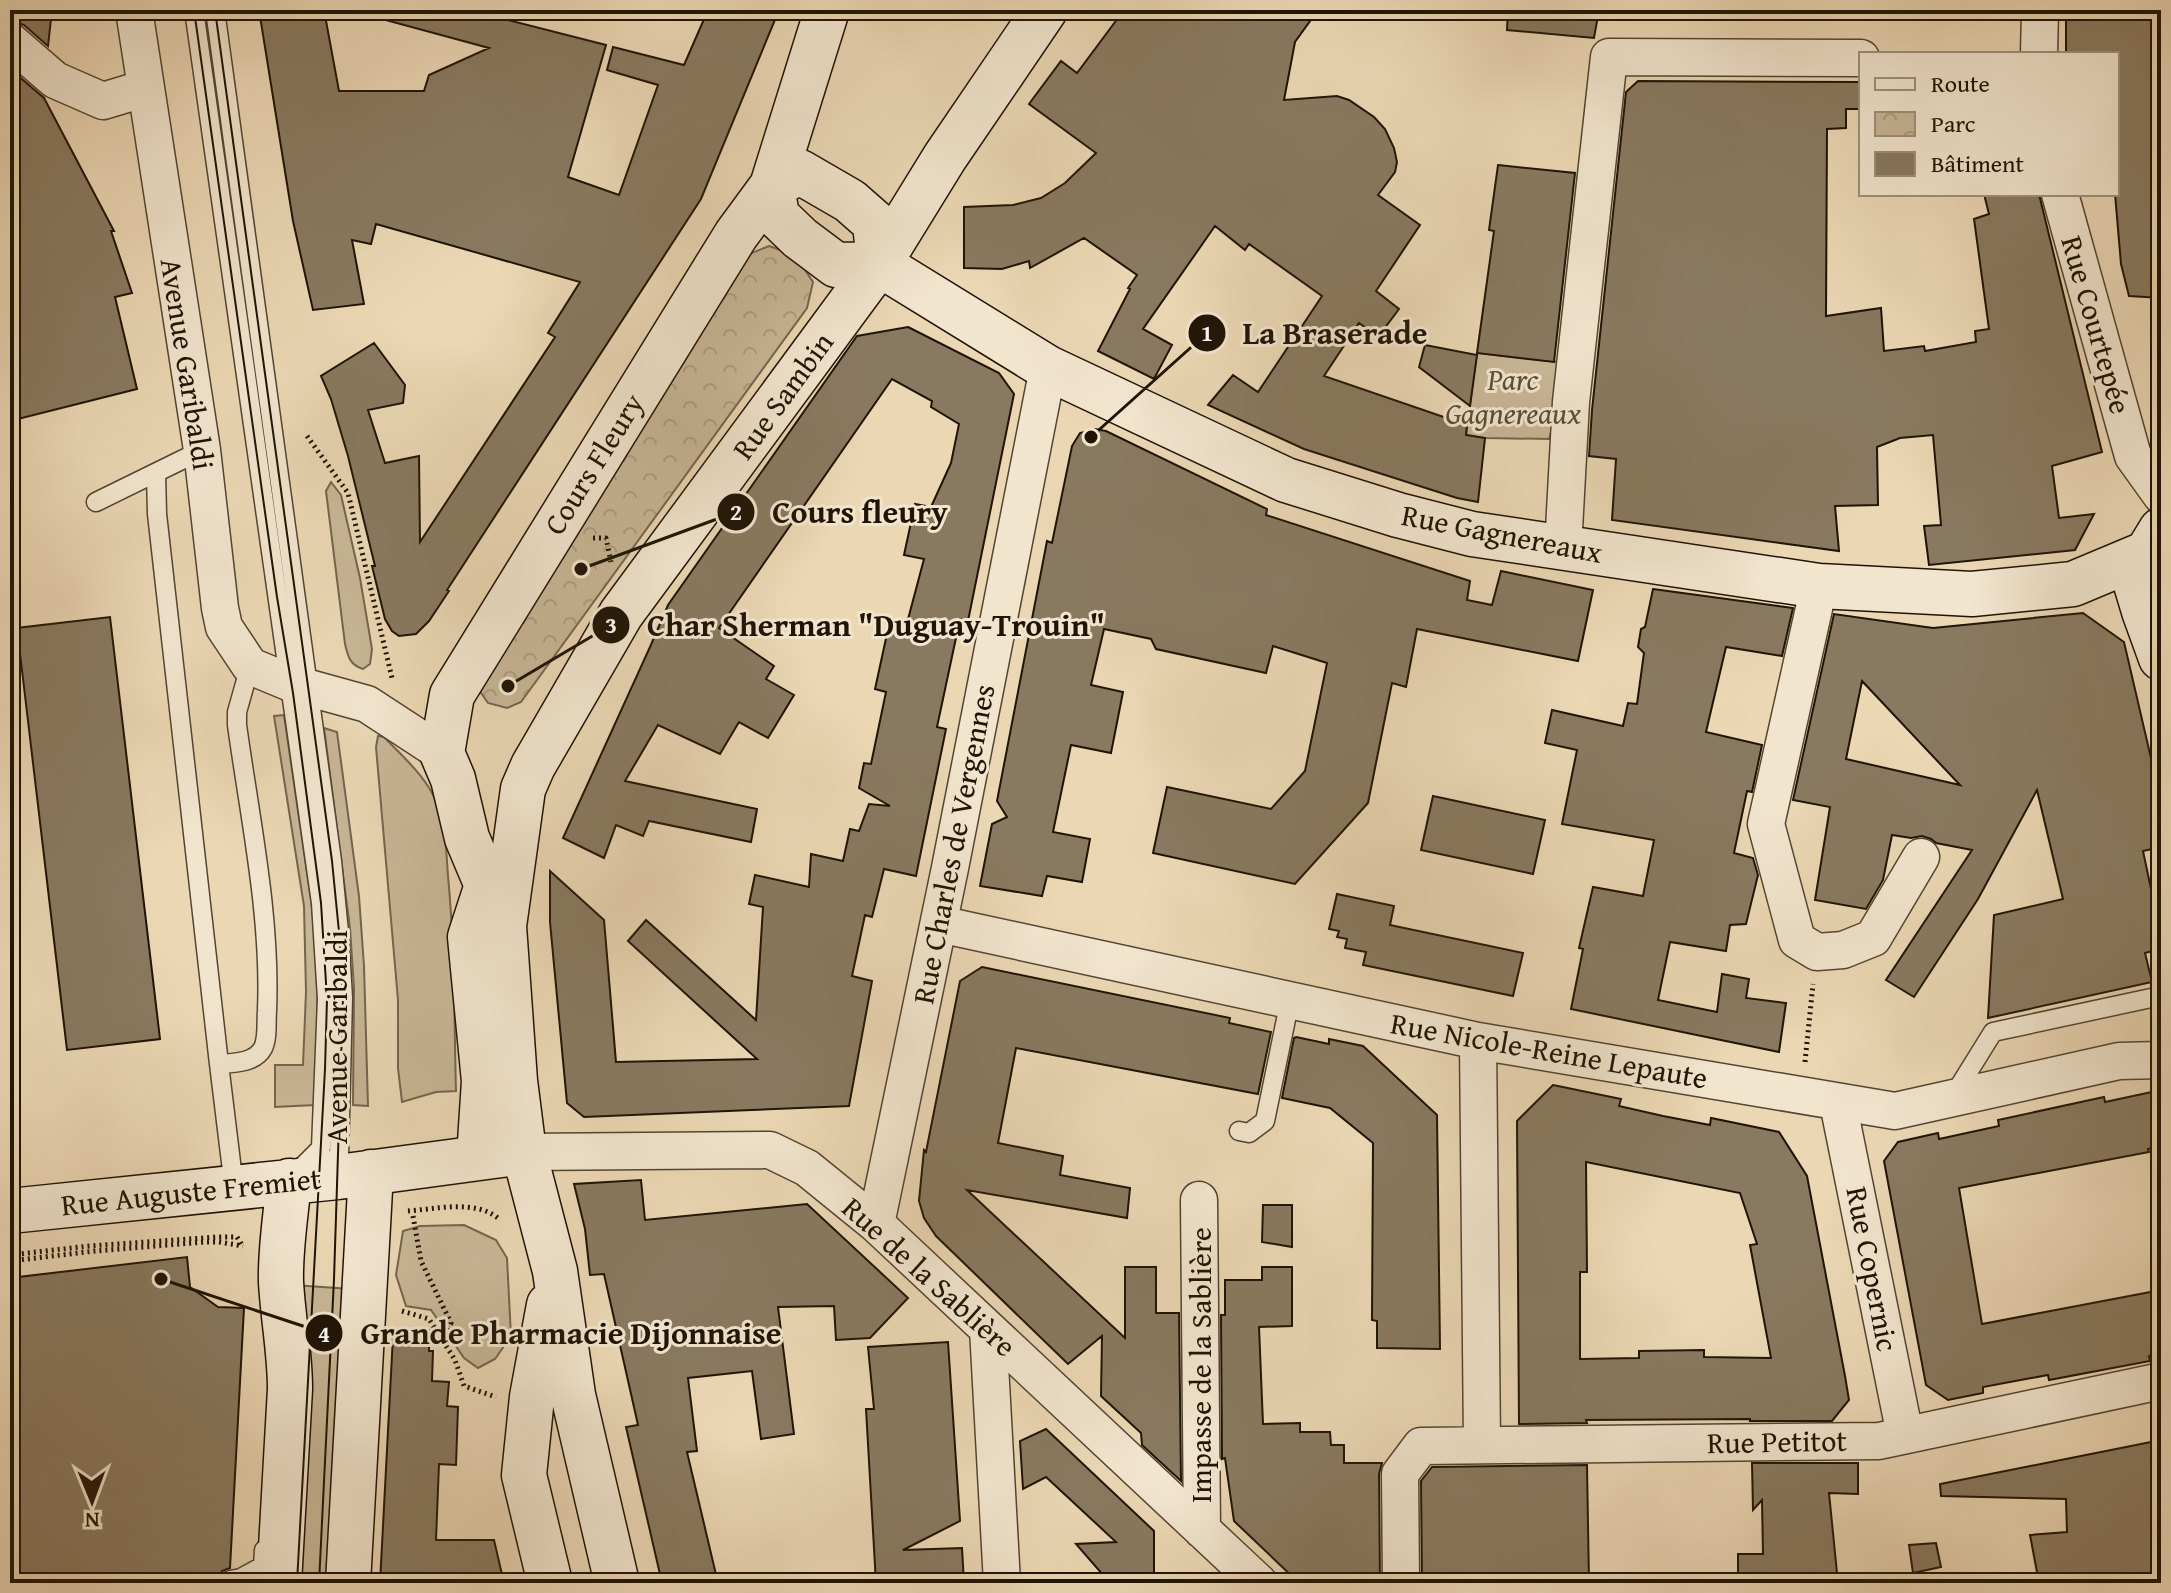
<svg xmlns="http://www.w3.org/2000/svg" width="2171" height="1593" font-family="'Gentium Book Plus',serif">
<defs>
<pattern id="park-crowns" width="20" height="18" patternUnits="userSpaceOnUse" patternTransform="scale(2)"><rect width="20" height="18" fill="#c8b696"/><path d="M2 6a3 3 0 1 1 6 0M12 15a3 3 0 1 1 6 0" fill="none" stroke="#ab9c80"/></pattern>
</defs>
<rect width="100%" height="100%" fill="#ebd7b4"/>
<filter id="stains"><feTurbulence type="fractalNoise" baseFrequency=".0025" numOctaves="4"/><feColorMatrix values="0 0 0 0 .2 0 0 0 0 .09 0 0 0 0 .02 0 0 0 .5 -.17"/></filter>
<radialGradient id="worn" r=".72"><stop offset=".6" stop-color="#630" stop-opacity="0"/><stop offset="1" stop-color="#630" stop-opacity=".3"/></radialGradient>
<path fill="#c8b696" stroke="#74654e" stroke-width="2" d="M1477 353 1558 362 1552 429 1549 439 1485 438 1466 435Z
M331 482 341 495 360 578 372 649 370 664 363 669C350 665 348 657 345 644L326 491Z
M284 715 312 907 318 981 315 1105 275 1107V1065H303L306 992 304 906 274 716Z
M324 728 337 732 359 896 364 966 368 1106 353 1105 354 988 350 928Z
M378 736 384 737C400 754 420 771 432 793 446 817 446 849 448 876 455 948 454 1019 456 1091L436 1092 402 1102 398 1068V1000L376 747Z
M464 1225 496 1240 507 1258 511 1336 495 1359 478 1368 464 1358 431 1310 406 1306 396 1275 403 1231 420 1226Z
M293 1285 351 1289 335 1583H291Z"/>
<path fill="url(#park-crowns)" stroke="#74654e" stroke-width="2" d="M769 246 795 255 813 282 807 308 521 702 507 708 488 703 479 690 742 257Z"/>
<path fill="#897960" stroke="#1f1406" stroke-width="2" fill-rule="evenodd" d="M10 10H52L48 46 24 25 10 21Z
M259 10H324L339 91H424L429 75 489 48 382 19 383 10H469L606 45 568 177 619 195 658 85 607 70 613 47 684 65 708 10H779L701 199 447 590 449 591 429 621 416 634 399 636 392 631 385 619 372 566H375L348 456 331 399 321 376 374 343 405 385 403 403 368 410 385 463 419 456 420 542 555 337 548 333 580 282 376 224 371 244 352 240 364 304 313 310 293 221Z
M1124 10H1318L1295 42 1284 100 1337 96 1349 100 1374 117 1385 129 1394 148 1397 162 1395 172 1378 195 1420 225 1376 291 1399 309 1378 337 1359 323 1324 376 1467 425 1466 435 1485 438 1478 502 1457 498 1304 449 1208 405 1233 375 1258 392 1322 296 1249 244 1245 250 1215 226 1143 329 1172 345 1154 379 1098 351 1130 289 1128 288 1137 275 1084 238 1030 268 1029 261 1002 269 964 268V207L1013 205 1041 198 1065 183 1096 153 1029 104 1061 61 1077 73Z
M1508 10H1599L1594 38 1507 30Z
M2066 10H2161V298L2129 296 2121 264 2115 194H2117V54H2066Z
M10 69 44 98 114 231H111L132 293 115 297 137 389 10 421Z
M1638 81 1861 82V109H1846V128L1827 129 1826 316 1881 308 1884 351 1924 346 1925 351 1976 342 1975 331 1989 329 1974 219 1989 214 1984 194H2039L2102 452 2052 466 2059 518 2094 514 2075 550 1929 565 1924 526 1941 525 1933 435 1900 438 1877 447 1878 505 1835 506 1839 551 1612 520 1616 459 1589 456 1592 410 1626 92Z
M1498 165 1575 173 1554 362 1477 353 1494 231 1489 230Z
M908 327 999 373 1014 394 968 621 960 619 937 727 946 729 916 876 884 869 872 917 865 915 852 976 872 981 849 1106 584 1117 567 1103 550 922V871L604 920 616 1062 757 1059 628 941 646 920 756 1020 763 907 749 904 755 875 809 887 811 854 843 861 850 829 859 831 869 804 890 806 859 788 864 763 871 764 886 692 875 689 890 620 907 623 924 559 904 555 915 504 931 507 951 463 959 424 931 407 932 401 892 379 719 628 774 666 766 679 794 695 768 738 739 722 720 754 658 725 625 781 757 809 751 842 649 821 643 836 616 825 604 858 563 838 650 647 668 605 857 336Z
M1425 345 1477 355 1470 406 1419 367Z
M1095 429 1106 431 1267 509 1266 515 1470 581 1467 600 1492 605 1501 571 1593 590 1578 661 1417 629 1406 687 1392 683 1368 803 1295 884 1153 853 1167 787 1271 809 1305 771 1327 663 1273 646 1266 673 1156 649 1151 639 1104 629 1091 685 1123 692 1111 753 1071 745 1053 832 1090 839 1082 882 1047 876 1042 896 980 886 992 824 1007 817 997 801 1047 541 1052 543 1072 446 1080 433Z
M1653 589 1793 608 1782 656 1726 647 1706 732 1762 745 1752 792 1747 791 1734 853 1753 858 1758 875 1746 924 1730 925 1726 951 1670 942 1658 1000 1717 1012 1722 974 1749 979 1746 998 1786 1003 1779 1052 1571 1009 1583 949 1579 948 1593 887 1643 896 1654 840 1562 824 1577 750 1545 743 1552 710 1623 726 1628 703 1637 704 1644 653 1638 647 1641 629 1645 627Z
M2083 613 2124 642 2161 801V847L2143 851 2161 936V949L2145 953 2152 982 1988 1018 1994 915 2063 899 2037 790 1978 899 1914 997 1886 980 1972 850 1936 843 1931 839 1922 836 1911 838 1892 835 1883 880 1866 909 1815 900 1830 807 1793 800 1834 614 1933 628ZM1862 681 1960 785 1846 759Z
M110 617 160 1039 67 1050 17 628Z
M1433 796 1545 820 1533 874 1421 850Z
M1337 894 1394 906 1390 925 1523 953 1513 996 1363 965 1366 952 1345 948 1347 939 1337 937 1339 931 1329 929Z
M982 967 1230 1018 1229 1023 1271 1032 1258 1094 1016 1048 998 1143 1063 1156 1060 1175 1130 1188 1127 1218 967 1190 1125 1338V1267H1156V1313H1179L1181 1481 1142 1445 1141 1433 1101 1396 1102 1336 1068 1364 936 1236 924 1218 919 1201 924 1150 926 1152 960 981Z
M1296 1037 1329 1044V1039L1363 1046 1437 1115 1440 1349 1377 1348V1321L1372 1320 1373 1143 1330 1108 1282 1098 1294 1038Z
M1553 1085 1621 1099 1619 1106 1663 1116 1710 1125 1711 1118 1779 1132 1807 1176 1845 1376 1849 1400 1832 1421H1750V1419L1586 1420 1587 1423 1519 1424 1517 1121ZM1586 1162 1740 1193 1757 1244 1750 1245 1771 1358 1704 1357V1350L1639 1351V1358L1580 1359V1272H1587Z
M2161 1090V1146L2148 1149 2149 1152 1959 1188 1982 1324 2161 1290V1353L2149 1356 2150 1361 2049 1380 2048 1375 1983 1387V1393L1948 1400 1926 1385 1884 1161 1898 1142 1938 1133 1939 1139 1999 1126 1998 1120 2104 1097 2105 1102Z
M641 1180 645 1220 807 1204 908 1298 870 1338 836 1340 834 1306 778 1307 794 1434 761 1439 752 1371 688 1378 697 1451 687 1452 718 1583H662L626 1427 638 1425 604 1274 590 1275 585 1229 574 1184Z
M1263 1205H1292V1247L1262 1242Z
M187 1257 190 1287 218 1307 244 1308 230 1568 222 1571 219 1577 218 1583H74L10 1579V1278Z
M1262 1267H1292V1326L1259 1327 1263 1424 1300 1423V1432H1330L1331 1445H1344V1463H1382L1379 1474 1380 1583 1297 1581 1234 1521 1225 1458 1222 1459 1221 1315H1225V1280H1262Z
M429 1330V1351H433L432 1381 449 1382 447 1406 458 1407 456 1465 439 1464 436 1540H494L504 1583H380L393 1336H400L401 1331Z
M948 1342 960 1521 903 1550 962 1548 964 1583H876L866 1409H874L868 1347Z
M1046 1429 1154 1531V1583H1110L1076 1544 1116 1542 1046 1477 1023 1489 1020 1441Z
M2161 1440V1543L2154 1545 2161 1583H2039L2030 1535 2067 1532 2066 1499 1941 1496 1940 1484Z
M1752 1463H1858V1494L1829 1493 1838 1583H1738V1554H1763L1762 1500 1753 1510Z
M1587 1465 1589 1583H1422L1421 1481 1432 1467Z
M1936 1543 1941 1567 1913 1573 1909 1545Z"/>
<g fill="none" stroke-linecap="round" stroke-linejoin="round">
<defs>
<path id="lane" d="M194 10 321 903 327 999 321 1148 300 1169
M215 10 332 861 339 932 343 998 339 1157 320 1165
M156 473 157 514 219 1064C234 1063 255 1063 263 1048 268 1038 266 1022 267 1011 271 916 250 819 237 725V712L250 666
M96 502 202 450
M219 1064 234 1187
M1952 1098 1993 1032 2151 998 2161 999
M1239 1131 1249 1133 1265 1121 1290 1000
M230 1580 241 1578 263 1566 264 1550"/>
<path id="street" d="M134 10 202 450 220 608 224 627 250 666 291 683 367 704 442 753
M10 41 55 80 103 101 146 88
M2039 54 2040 10
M2060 194 2133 456 2161 495
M1563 548 1571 402 1609 57 1861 58
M1819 586 1766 824 1797 940 1817 952 1843 950 1873 938 1921 857
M939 924 1478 1041 1895 1111 2119 1061 2161 1060
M1478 1041 1482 1445
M1838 1103 1905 1435
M524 1152 770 1150 807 1168 876 1224 1259 1583
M1199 1200 1202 1530
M876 1224 950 868 1048 368
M988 1329 1002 1583
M1401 1583 1400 1474 1421 1446 1879 1441 2161 1381"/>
<path id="secondary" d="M772 186 777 216 800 238 836 265 879 264 1048 368 1286 480 1398 515 1472 534 1819 586 1972 594 2073 584 2147 553 2161 530
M772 186 800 172 850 201 875 223 879 264
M2129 561 2144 611 2161 658
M504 926 467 838 453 779 442 753 452 695 736 235 772 186 827 10
M479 1158 484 1081 470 937 487 885
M10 1211 338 1177 524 1152
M549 1305 532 1397 524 1475 550 1583
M279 1583 290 1389C290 1353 283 1318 281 1282 280 1249 286 1214 289 1181
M348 1583 371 1172
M617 1583 573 1395 555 1271 524 1152 515 1081 504 926 523 789 533 766 621 614 879 264 945 157 1045 10"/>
</defs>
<use href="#lane" stroke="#524532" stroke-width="21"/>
<use href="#street" stroke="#524532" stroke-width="39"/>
<use href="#secondary" stroke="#1f1406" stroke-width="47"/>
<path stroke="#1f1406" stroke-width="5" stroke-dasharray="2 4" stroke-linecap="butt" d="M307 436 348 493 392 678
M593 538H606L611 562
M1805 1062 1813 984
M408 1211C436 1209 476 1199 499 1219
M413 1216 421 1261 451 1323 442 1340
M10 1255 89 1246 218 1237H237L242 1245
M10 1261 95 1251 205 1242H219L243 1246
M402 1311 429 1319 455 1360 464 1386 496 1397"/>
<use href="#lane" stroke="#f2e5ce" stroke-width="18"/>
<use href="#street" stroke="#f2e5ce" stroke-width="36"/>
<use href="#secondary" stroke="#f2e5ce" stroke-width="44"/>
<path stroke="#1f1406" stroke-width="2" d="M194 10 277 597 293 693 321 903 327 999 325 1069 297 1583
M215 10 332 861 339 932 343 998 334 1279 319 1583"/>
</g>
<g text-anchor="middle" stroke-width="6" stroke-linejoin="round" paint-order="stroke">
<g font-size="30" fill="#1f1406" stroke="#f2e5ce">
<text transform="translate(2096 325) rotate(74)" y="10">Rue Courtepée</text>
<text transform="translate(187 364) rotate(81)" y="10">Avenue Garibaldi</text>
<text transform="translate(783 396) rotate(-54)" y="10">Rue Sambin</text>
<text transform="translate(594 464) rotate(-58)" y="10">Cours Fleury</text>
<text transform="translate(1502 534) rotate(11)" y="10">Rue Gagnereaux</text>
<text transform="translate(954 844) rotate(-79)" y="10">Rue Charles de Vergennes</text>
<text transform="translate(337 1037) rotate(-90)" y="10">Avenue Garibaldi</text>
<text transform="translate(1549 1051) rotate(10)" y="10">Rue Nicole-Reine Lepaute</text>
<text transform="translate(191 1192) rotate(-6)" y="10">Rue Auguste Fremiet</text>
<text transform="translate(1872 1269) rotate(79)" y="10">Rue Copernic</text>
<text transform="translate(929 1277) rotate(42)" y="10">Rue de la Sablière</text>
<text transform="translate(1201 1365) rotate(-90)" y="10">Impasse de la Sablière</text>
<text transform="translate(1777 1442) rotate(-1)" y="10">Rue Petitot</text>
</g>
<g font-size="30" font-style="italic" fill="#5a4d38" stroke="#f2e5ce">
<text x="1513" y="390">Parc<tspan x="1513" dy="34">Gagnereaux</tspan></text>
</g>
</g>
<path fill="none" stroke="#1f1406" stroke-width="3" d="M1091 437L1207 333M581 569L736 512M508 686L611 625M161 1279L324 1333"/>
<g fill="#1f1406" stroke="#f2e5ce" stroke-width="3">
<circle cx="1091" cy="437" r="8"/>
<circle cx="581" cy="569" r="8"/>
<circle cx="508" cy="686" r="8"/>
<circle cx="161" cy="1279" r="8"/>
<circle cx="1207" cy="333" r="20"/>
<circle cx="736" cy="512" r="20"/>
<circle cx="611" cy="625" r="20"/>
<circle cx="324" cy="1333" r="20"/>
</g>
<g font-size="24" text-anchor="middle" font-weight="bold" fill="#fff">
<text x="1207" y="341">1</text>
<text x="736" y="520">2</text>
<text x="611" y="633">3</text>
<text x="324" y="1342">4</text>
</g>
<g font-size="32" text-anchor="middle" font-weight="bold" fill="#1f1406" stroke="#f2e5ce" stroke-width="6" stroke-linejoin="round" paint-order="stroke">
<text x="1335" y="344">La Braserade</text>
<text x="860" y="523">Cours fleury</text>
<text x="876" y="636">Char Sherman "Duguay-Trouin"</text>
<text x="571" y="1344">Grande Pharmacie Dijonnaise</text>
</g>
<rect width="2171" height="1593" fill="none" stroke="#ebd7b4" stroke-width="40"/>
<rect x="12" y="12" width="2147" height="1569" fill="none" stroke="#1f1406" stroke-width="4"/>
<rect x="20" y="20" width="2131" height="1553" fill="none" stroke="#1f1406" stroke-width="2"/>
<rect x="1859" y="52" width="260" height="144" fill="#f2e5ce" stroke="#9e917e" stroke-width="2"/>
<rect x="1875" y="78" width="40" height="12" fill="#f2e5ce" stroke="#9e917e" stroke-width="2"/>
<text x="1931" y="92" font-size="24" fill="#1f1406">Route</text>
<rect x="1875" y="112" width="40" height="24" fill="url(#park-crowns)" stroke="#9e917e" stroke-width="2"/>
<text x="1931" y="132" font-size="24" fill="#1f1406">Parc</text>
<rect x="1875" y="152" width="40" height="24" fill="#897960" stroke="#9e917e" stroke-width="2"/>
<text x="1931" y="172" font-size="24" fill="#1f1406">Bâtiment</text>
<g transform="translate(92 1501) rotate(179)" stroke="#f2e5ce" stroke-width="6" paint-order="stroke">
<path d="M0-6L14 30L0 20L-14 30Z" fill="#1f1406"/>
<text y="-12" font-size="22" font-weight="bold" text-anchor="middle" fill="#1f1406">N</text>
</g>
<rect width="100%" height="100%" filter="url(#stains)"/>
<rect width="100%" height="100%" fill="url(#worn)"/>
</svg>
